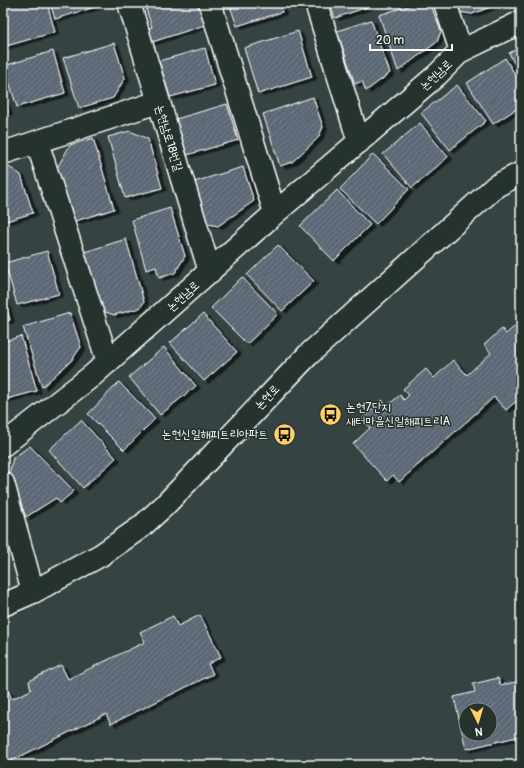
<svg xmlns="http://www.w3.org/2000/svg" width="524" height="768" font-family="Pangolin,'Poor Story',sans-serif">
<defs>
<pattern id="building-hatch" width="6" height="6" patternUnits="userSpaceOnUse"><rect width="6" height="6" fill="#5b6875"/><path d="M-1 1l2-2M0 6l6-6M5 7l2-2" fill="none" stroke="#747f8a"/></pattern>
<filter id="shadow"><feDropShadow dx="4.5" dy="2.5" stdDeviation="0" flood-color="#0009"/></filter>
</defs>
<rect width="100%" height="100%" fill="#364343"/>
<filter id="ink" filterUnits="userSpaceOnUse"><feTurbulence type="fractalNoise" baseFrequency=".025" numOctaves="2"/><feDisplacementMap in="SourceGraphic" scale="8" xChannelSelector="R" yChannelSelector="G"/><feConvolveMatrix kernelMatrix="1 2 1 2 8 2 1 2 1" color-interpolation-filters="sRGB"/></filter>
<g filter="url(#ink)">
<path fill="url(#building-hatch)" stroke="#fff" fill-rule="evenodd" filter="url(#shadow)" d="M3 3H47L55 32 3 47Z
M50 3H104L105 4 55 19Z
M144 3H198L205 25 149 43 145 29 152 27Z
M229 3H281H280L282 12 237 26Z
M329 3H372L373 5 335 18Z
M417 3H430L441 31 437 42 398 71 379 15Z
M455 3H501L472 14 458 12Z
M371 20 390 73 366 91 362 81 355 84 337 31Z
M298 31 312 77 258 94 244 48Z
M114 43 125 78 113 98 79 108 63 58Z
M521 47V76L509 53Z
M205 48 215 85 170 97 159 61Z
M53 51 65 93 17 107 4 66Z
M505 58 521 84V106L493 124 467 83Z
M457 85 486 121 450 150 421 113Z
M3 97 8 112 3 114Z
M313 97 323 127 318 138 292 162 280 166 263 114Z
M227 104 238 140 187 155 176 119Z
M420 123 448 157 412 188 383 154Z
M130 131 148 139 162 188 125 198 108 137Z
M93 138 114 209 72 222 56 170 70 145Z
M373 154 409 189 376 224 340 189Z
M9 167 21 175 33 213 3 222V169Z
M243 167 254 201 218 226 204 223 191 183Z
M337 190 370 225 334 261 300 226Z
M170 208 185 256 175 273 159 278 156 267 146 270 132 220Z
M126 239 144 302 140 308 114 315 94 308 78 254Z
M278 245 314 281 282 311 247 275Z
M47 251 59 294 17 305 5 263Z
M242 277 278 314 247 344 211 308Z
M3 295 10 320 3 322Z
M70 313 81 347 71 361 42 387 23 327Z
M203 314 237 352 204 381 170 343Z
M521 321V397L506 410 494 397 399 482 393 475 387 481 353 444 370 428 362 419 382 400 387 406 400 395 404 400 409 395 403 389 426 369 434 378 453 360 467 375 491 353 484 345 502 329 506 334Z
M21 336 37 391 3 400V342Z
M164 347 196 386 160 415 129 377Z
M119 382 155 419 124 450 88 414Z
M81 420 116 458 83 488 49 450Z
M30 446 74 491 60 503 56 498 26 517 9 475 13 458Z
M200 615 221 657 208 664 213 674 111 724 106 714 3 765V694L8 691 12 699 31 690 29 681 61 665 68 679 145 642 140 632 173 616 178 626Z
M498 678 500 685 521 681V736L466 749 454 697 475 692 473 684ZM466 710H490V734H466Z"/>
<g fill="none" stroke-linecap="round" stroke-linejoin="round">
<defs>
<path id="minor" d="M129 3 210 272
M210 3 275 213
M316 3 359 142
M445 3 461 51
M37 142 108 362
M3 153 158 102
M3 445 93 375 275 213 437 75 461 51 521 22
M3 483 33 592
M3 605 33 592 101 555 141 527 165 505 308 355 496 186 521 173"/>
</defs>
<use href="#minor" stroke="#fff" stroke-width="25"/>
<use href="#minor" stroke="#26332d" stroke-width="22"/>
</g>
</g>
<defs>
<symbol id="bus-disc" viewBox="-11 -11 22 22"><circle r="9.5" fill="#ffd166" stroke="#26332d"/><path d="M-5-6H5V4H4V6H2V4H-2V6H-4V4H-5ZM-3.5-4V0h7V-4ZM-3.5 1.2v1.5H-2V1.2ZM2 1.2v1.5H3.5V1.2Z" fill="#111"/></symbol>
</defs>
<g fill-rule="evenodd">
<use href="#bus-disc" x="318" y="402" width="25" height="25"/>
<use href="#bus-disc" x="272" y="422" width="25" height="25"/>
</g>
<g text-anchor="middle" stroke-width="3" stroke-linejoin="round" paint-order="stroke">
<g font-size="12" fill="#fff" stroke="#26332d">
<text transform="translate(436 75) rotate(-43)" y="4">논현남로</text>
<text transform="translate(169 138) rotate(73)" y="4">논현남로18번길</text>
<text transform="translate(183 296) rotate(-42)" y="4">논현남로</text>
<text transform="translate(267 397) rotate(-46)" y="4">논현로</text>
</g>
<g font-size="12" fill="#fff" stroke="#26332d" text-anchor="start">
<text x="346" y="411">논현7단지<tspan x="346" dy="14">새터마을신일해피트리A</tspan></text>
<text x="268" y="438" text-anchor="end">논현신일해피트리아파트</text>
</g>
</g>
<rect width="524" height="768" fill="none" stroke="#26332d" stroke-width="16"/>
<rect x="8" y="8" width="508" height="752" fill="none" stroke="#fff" stroke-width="1.5" filter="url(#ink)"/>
<g transform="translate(478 722) rotate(175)"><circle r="19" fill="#26332d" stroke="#7d8581"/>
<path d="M0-3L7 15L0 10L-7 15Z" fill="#ffd166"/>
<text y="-6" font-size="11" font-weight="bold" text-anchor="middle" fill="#ffffff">N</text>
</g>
<path d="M370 44v6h82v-6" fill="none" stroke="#ffffff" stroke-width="2"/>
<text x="376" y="44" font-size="12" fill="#ffffff" stroke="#26332d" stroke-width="3" paint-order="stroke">20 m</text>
</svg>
